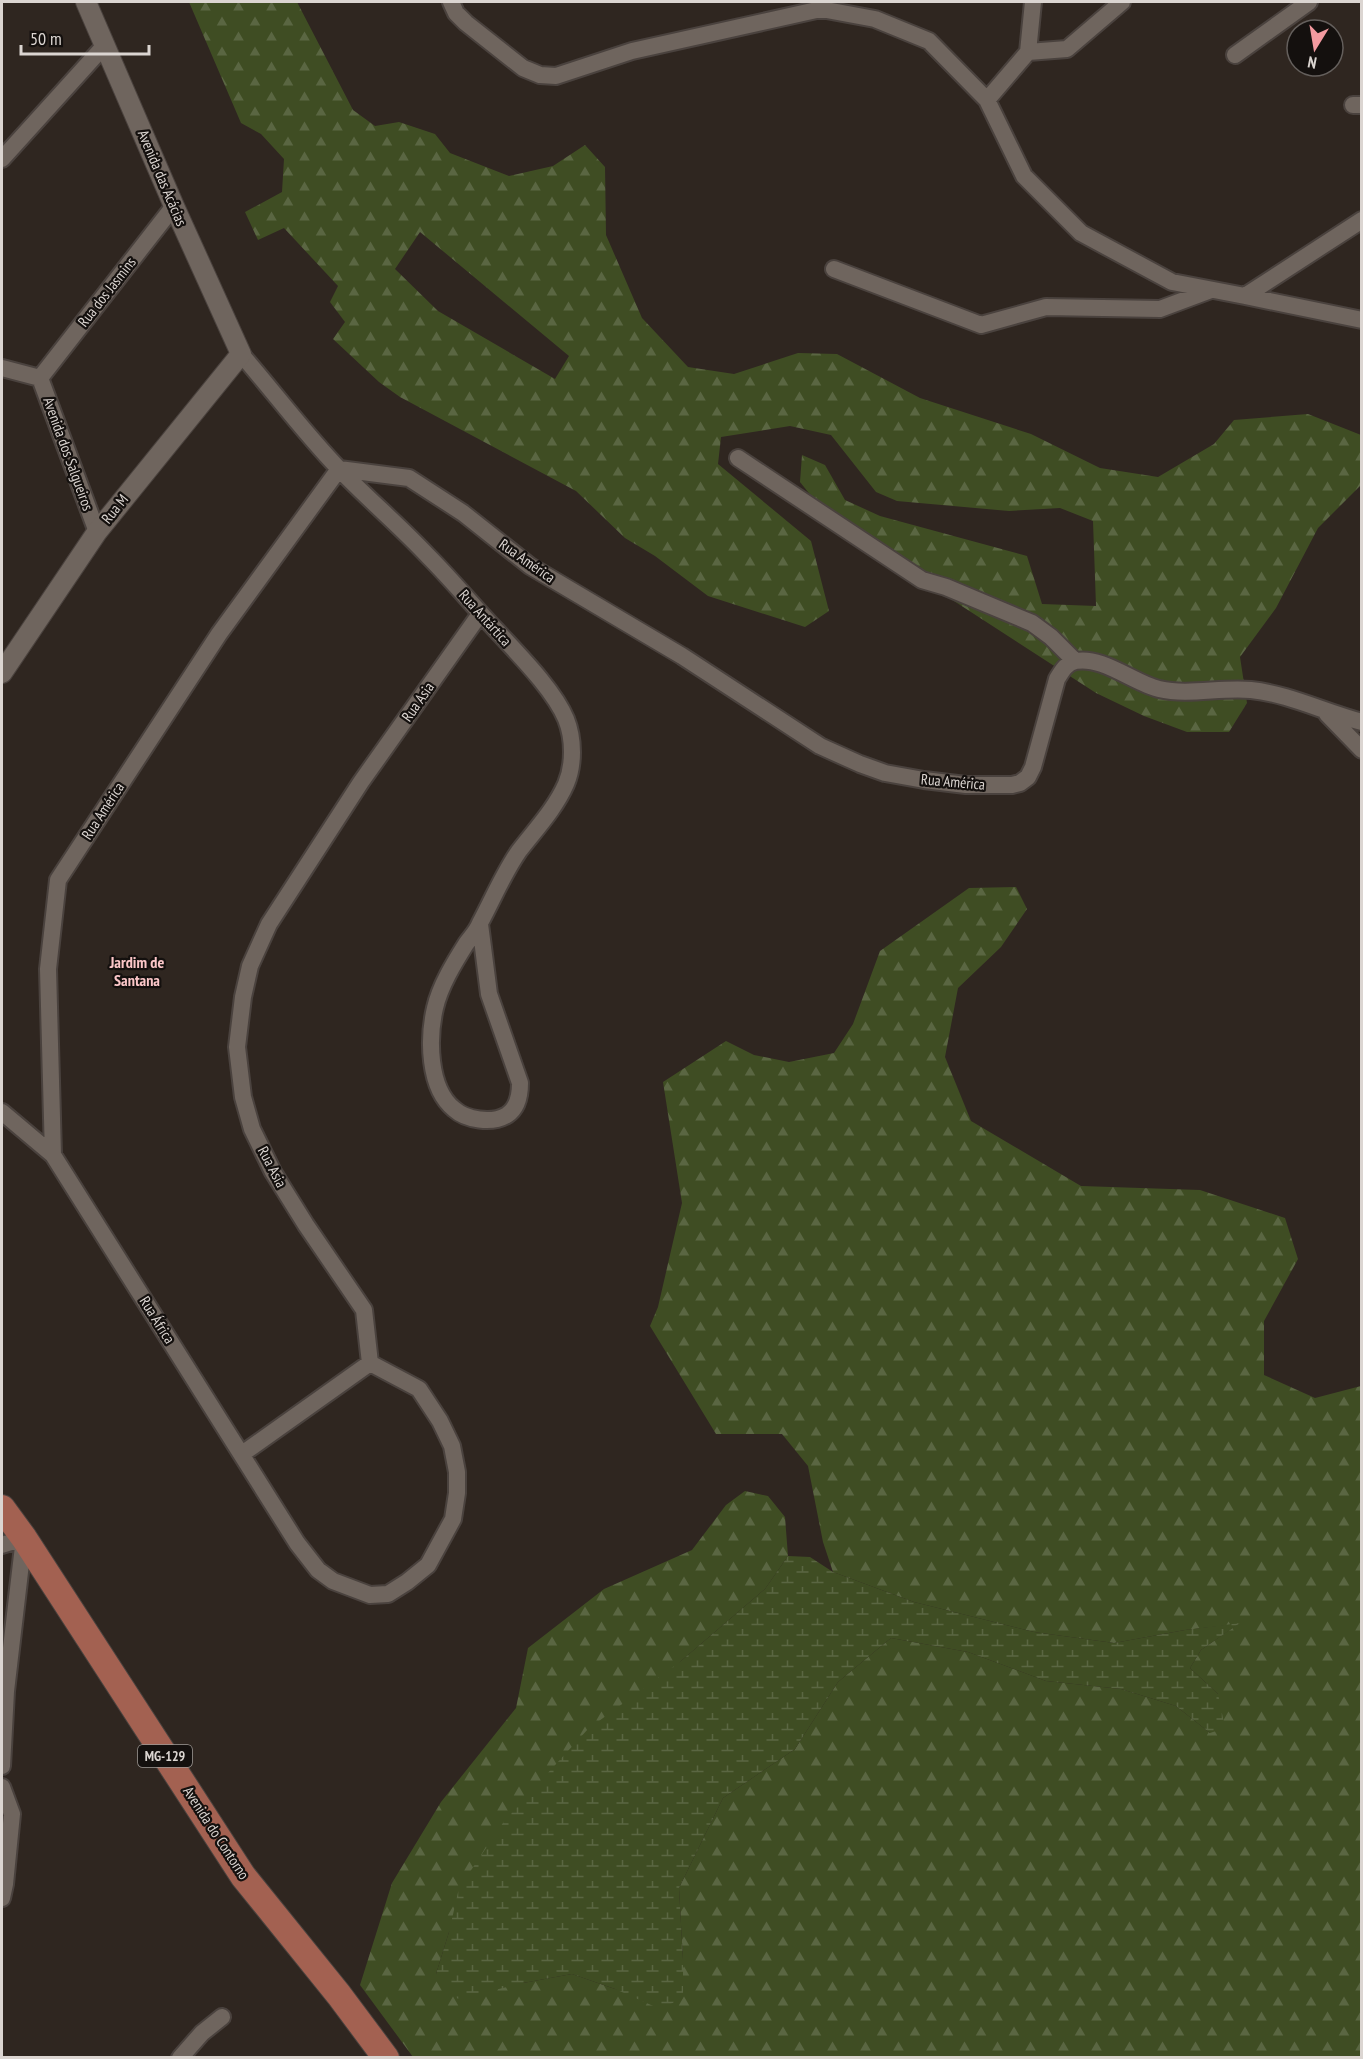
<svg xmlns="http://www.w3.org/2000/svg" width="1363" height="2059" font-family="'PT Sans Narrow',sans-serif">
<defs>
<pattern id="forest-firs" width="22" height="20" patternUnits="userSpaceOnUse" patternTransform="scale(1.5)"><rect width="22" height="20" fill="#3f4d23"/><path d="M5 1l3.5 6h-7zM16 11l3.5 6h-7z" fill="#5a6642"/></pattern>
<pattern id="wetland-marsh" width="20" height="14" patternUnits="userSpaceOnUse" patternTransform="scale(1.5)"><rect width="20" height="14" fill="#3f4d23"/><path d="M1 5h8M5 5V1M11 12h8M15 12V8" fill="none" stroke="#5a6642"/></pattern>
</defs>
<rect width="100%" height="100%" fill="#2f2620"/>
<path fill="url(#forest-firs)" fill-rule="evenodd" d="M189 2H297L353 110 375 126 399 122 435 134 450 153 509 176 553 166 585 145 605 167 606 235 642 318 688 367 734 374 798 353 837 354 920 398 1031 434 1100 468 1158 477 1214 444 1234 420 1308 414 1361 435V485L1318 528 1276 608 1240 657 1247 703 1229 732H1187L1144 716 1096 693 832 522 800 482 802 455 825 465 845 500 880 516 1027 556 1042 604 1096 606 1093 521 1060 508 1009 511 897 501 876 492 831 435 790 426 721 437 718 464 811 541 829 611 805 627 708 596 655 556 625 538 576 491 400 397 379 382 333 339 345 322 330 302 338 286 284 228 258 240 245 212 282 192 284 159 261 134 241 123ZM420 232 569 356 555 379 438 311 395 269Z
M1016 887 1027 909 1001 947 958 988 945 1057 971 1121 1081 1186 1200 1190 1285 1218 1298 1259 1264 1321V1375L1315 1398 1361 1386V2057H413L360 1985 392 1883 441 1802 516 1708 528 1648 604 1589 692 1550 726 1505 745 1491 768 1496 785 1517 788 1556 765 1589 681 1661 449 1932 436 1974 523 1983 572 1974 615 1989 683 1998V1960L679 1888 723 1798 795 1749 838 1682 891 1638 968 1652 1046 1681 1121 1689 1176 1706 1210 1733 1218 1694 1190 1668 1201 1650 1238 1624 1185 1630 1114 1643 1034 1632 914 1602 833 1572 823 1542 808 1466 782 1434H716L650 1326 658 1307 682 1203 663 1082 726 1041 754 1055 789 1062 834 1053 853 1024 880 951 969 888Z"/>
<path fill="url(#wetland-marsh)" d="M788 1556 810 1557 833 1572 914 1602 1034 1632 1114 1643 1185 1630 1240 1623 1201 1650 1190 1668 1218 1694 1225 1728 1210 1733 1176 1706 1121 1689 1046 1681 968 1652 891 1638 838 1682 795 1749 723 1798 679 1888 683 1960V1998L660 2009 615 1989 572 1974 523 1983 458 1999 436 1974 449 1932 459 1888 505 1820 588 1729 681 1661 765 1589Z"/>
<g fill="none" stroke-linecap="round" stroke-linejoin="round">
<defs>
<path id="minor" d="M451 2 456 13 466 23 523 68 540 75 556 76 632 51 821 9 875 19 929 41 987 100 1024 176 1081 233 1172 282 1245 296
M1028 52 1067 49 1122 2
M1235 55 1309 2
M987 100 1028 52 1033 2
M1353 105H1362
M2 159 105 45
M1362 220 1245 296 1362 320
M834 269 981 325 1046 307 1160 309 1211 290
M241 354C274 392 305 434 340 470 369 500 400 526 428 556 452 580 474 607 497 631 519 655 554 690 566 719 574 739 574 765 566 784 555 809 535 830 519 851 503 874 493 899 480 923 477 931 471 937 466 944 454 963 440 986 435 1008 428 1038 428 1088 454 1109 466 1120 492 1124 507 1115 518 1108 520 1095 520 1083L489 994 480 924
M2 368 40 378
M40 378 174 206
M40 378 97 532
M738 458 922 580 946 587 1032 623 1051 637 1075 661
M1327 714 1362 750
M2 1112 53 1155 297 1543 318 1570 333 1581 370 1595 388 1594 407 1582 428 1565 453 1519 457 1493V1472L452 1446 440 1421 419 1389 370 1363 364 1310 306 1225 273 1172 252 1129 243 1097 237 1047 243 997 250 966 269 924 361 782 480 614
M53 1155 48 969 58 880 219 634 339 469 409 478 463 513 530 566 682 656 820 746 860 764 885 773 924 780 966 785H1012L1020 783 1028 777 1033 767 1057 679C1062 671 1066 663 1076 661 1102 656 1134 683 1159 689 1189 696 1220 687 1251 690 1289 694 1324 712 1362 722
M242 1454 370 1363
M2 1545 24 1538 6 1691 2 1766
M2 1787 12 1814 5 1884 2 1898
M180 2058 202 2033 222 2017"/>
<path id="tertiary" d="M2 673 97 532 241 354 174 206 86 2"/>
<path id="primary" d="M2 1508 24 1538 243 1876 339 1995 386 2058"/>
</defs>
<use href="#minor" stroke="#4a423e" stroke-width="20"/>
<use href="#tertiary" stroke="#4a423e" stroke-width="22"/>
<use href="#primary" stroke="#4a423e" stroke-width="28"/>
<use href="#minor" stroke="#6f655e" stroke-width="16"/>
<use href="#tertiary" stroke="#6f655e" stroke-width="20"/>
<use href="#primary" stroke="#a36151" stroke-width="26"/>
</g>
<g text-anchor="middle" stroke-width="4.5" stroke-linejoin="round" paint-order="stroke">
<rect fill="#14100e" stroke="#9f9a96" stroke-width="1.5" x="138" y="1745" width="54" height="22" rx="4.5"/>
<g font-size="14" font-weight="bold" fill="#dbd5d1">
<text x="165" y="1761">MG-129</text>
</g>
<g font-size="15" fill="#dbd5d1" stroke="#14100e">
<text transform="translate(162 178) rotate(67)" y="5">Avenida das Acácias</text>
<text transform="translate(107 292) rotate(-52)" y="5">Rua dos Jasmins</text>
<text transform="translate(68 454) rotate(70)" y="5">Avenida dos Salgueiros</text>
<text transform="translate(115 509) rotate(-51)" y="5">Rua M</text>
<text transform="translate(527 561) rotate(35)" y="5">Rua América</text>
<text transform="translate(485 618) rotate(48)" y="5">Rua Antártica</text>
<text transform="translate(418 702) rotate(-55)" y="5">Rua Asia</text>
<text transform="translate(953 782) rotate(5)" y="5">Rua América</text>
<text transform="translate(103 811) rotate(-57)" y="5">Rua América</text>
<text transform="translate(272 1167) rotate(62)" y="5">Rua Asia</text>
<text transform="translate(157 1320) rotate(58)" y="5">Rua África</text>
<text transform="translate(216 1833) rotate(57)" y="5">Avenida do Contorno</text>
</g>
<g font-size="16" font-weight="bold" fill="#fbc6c8" stroke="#14100e">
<text x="137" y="968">Jardim de<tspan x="137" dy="18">Santana</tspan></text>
</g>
</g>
<rect width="1363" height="2059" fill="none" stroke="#dbd5d1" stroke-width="6"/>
<g transform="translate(1315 48) rotate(191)"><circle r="28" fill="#14100e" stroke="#645f5c" stroke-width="1.5"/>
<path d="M0-4.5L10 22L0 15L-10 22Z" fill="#f49aa0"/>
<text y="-9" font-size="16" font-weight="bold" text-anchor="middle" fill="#dbd5d1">N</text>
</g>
<path d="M21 45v9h128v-9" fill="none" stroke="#dbd5d1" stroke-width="3"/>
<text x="30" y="45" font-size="18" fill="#dbd5d1" stroke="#14100e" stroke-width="4.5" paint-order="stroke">50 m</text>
</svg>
